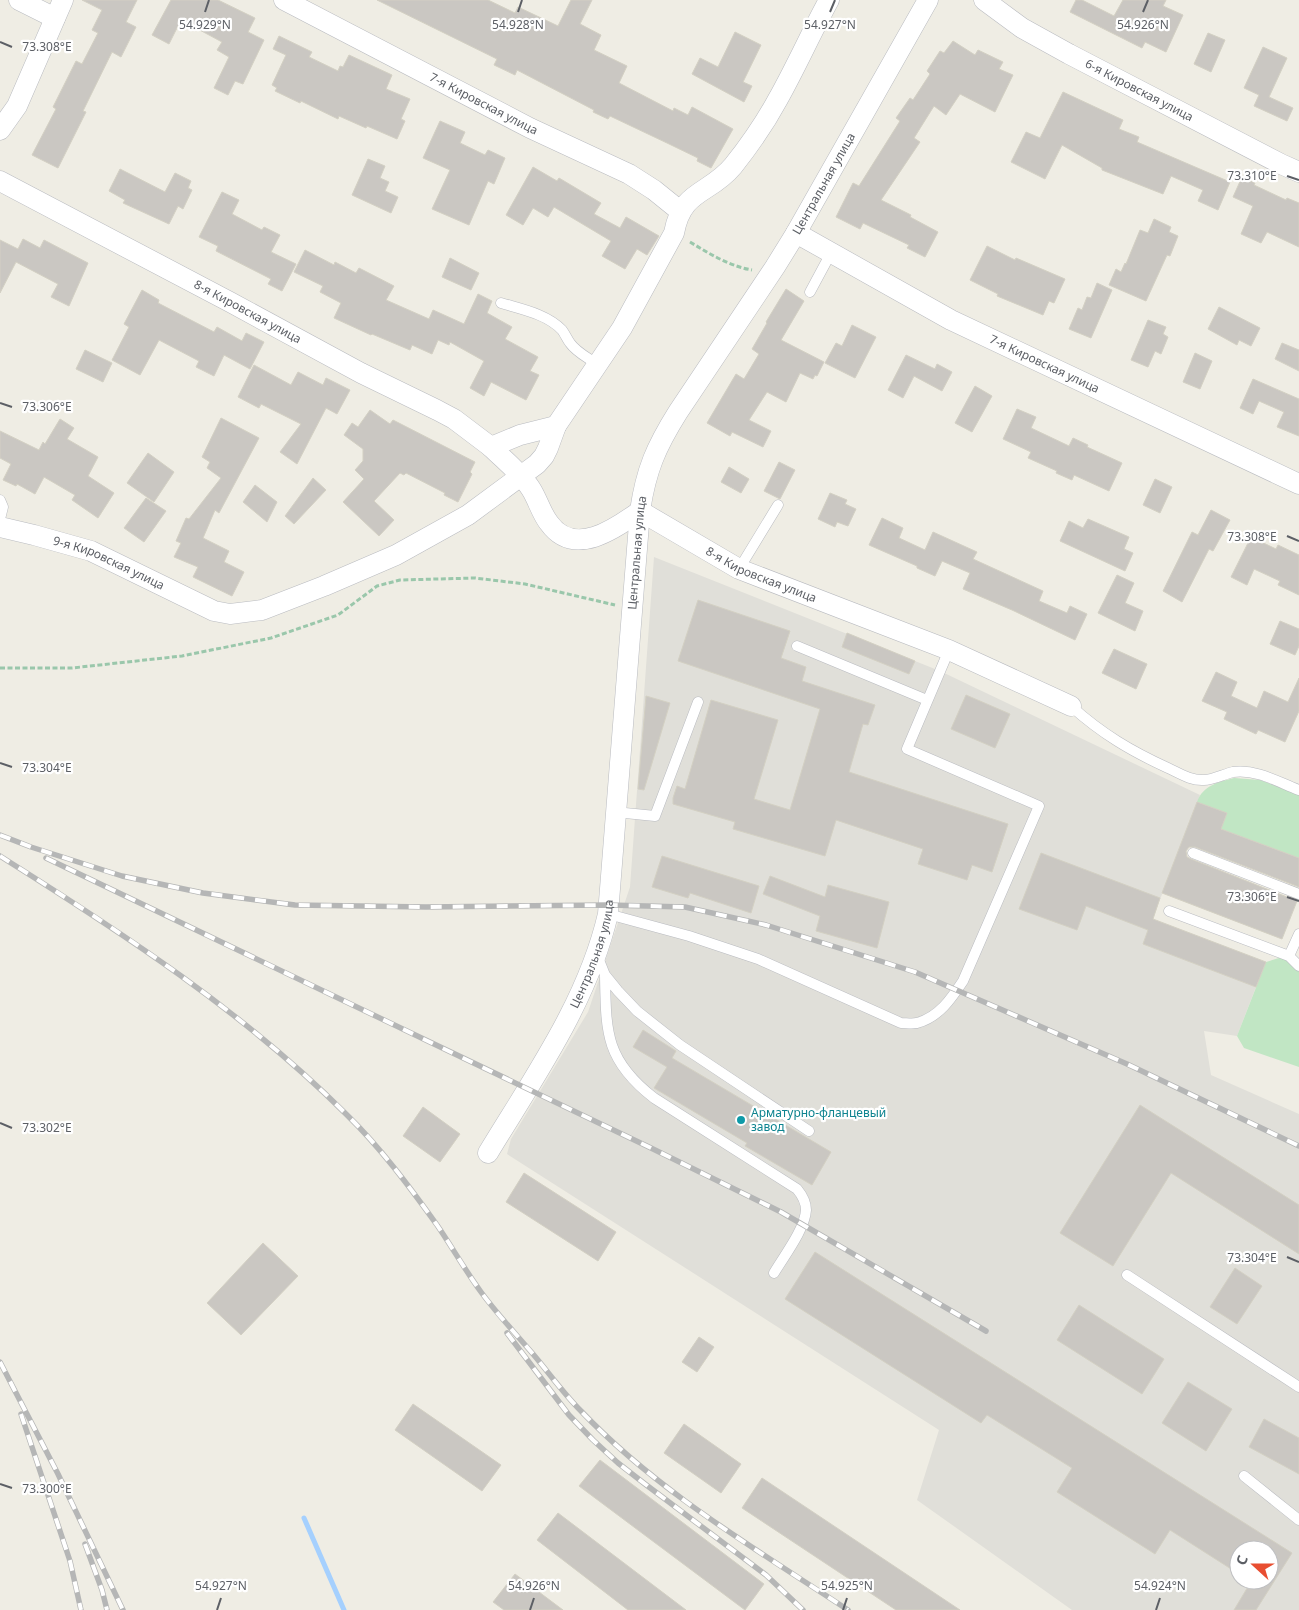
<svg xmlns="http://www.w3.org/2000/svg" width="1299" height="1610" font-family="'Noto Sans',sans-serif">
<rect width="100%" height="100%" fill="#efede4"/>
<path fill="#e0dfd9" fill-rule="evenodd" d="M654 557 940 671 1200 795 1143 944 1256 987 1237 1036 1204 1031 1211 1075 1299 1114V1610H1072L917 1500 939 1430 507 1154 511 1139 588 1012 630 887ZM1239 1550H1269V1580H1239Z"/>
<path fill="#c1e6c4" d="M1234 778 1260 780 1299 795V858L1221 829 1227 813 1197 802C1203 785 1219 782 1234 778Z
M1282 957 1299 960V1067L1244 1048 1237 1036 1266 962Z"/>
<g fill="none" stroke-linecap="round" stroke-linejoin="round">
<path stroke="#a5d0fe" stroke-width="5" d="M304 1518 344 1610"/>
</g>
<path fill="#cac7c2" stroke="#d3d0c3" d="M82 0H137L126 22 136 27 121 57 112 52 83 111 86 112 58 168 32 155 56 109 53 107 76 61 82 64 98 33 92 30 102 10Z
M171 0H218L255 18 248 32 264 40 243 84 235 81 228 95 214 88 229 57 217 50 222 42 183 21 180 27 178 26 169 44 152 35Z
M377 0H488L515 13 518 7 558 26 571 0H592L580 24 601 35 594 50 627 66 619 83 673 111 674 108 688 115 692 107 733 129 711 168 697 161 698 158 667 143 610 116 608 119 593 112 594 110 517 70 515 75 494 65 497 59Z
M1076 0H1082L1114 16 1123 0H1166L1163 6 1183 15 1166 52 1145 42 1142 48 1070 12Z
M735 32 761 45 743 82 752 86 744 102 692 74 700 58 718 67Z
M1208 33 1225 40 1211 72 1194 64Z
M279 36 312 52 309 57 338 71 340 66 343 67 349 55 392 75 386 89 410 99 401 119 405 121 397 139 367 126 366 128 339 116 338 119 301 101 300 103 275 91 277 88 272 85 286 55 273 49Z
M953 41 975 55 978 50 1003 62 999 69 1013 75 995 112 960 94 946 115 934 106 914 138 920 142 881 200 911 215 910 217 938 232 925 257 907 248 909 245 863 223 860 229 836 217 853 183 859 186 900 121 896 118 910 98 913 100 930 74 927 71 940 51 944 53Z
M1263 47 1287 58 1269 97 1293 108 1287 121 1254 106 1259 95 1244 88Z
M1063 92 1123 120 1119 129 1139 137 1137 142 1230 182 1218 210 1198 201 1203 190 1171 176 1163 194 1102 170V168L1062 145 1045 179 1011 162 1026 132 1040 138Z
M440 121 465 132 460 143 485 155 488 150 505 158 494 184 488 181 469 225 432 209 450 170 423 158Z
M368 159 385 166 380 178 389 182 385 191 398 197 391 213 352 195Z
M533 167 557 181 559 178 601 203 594 214 620 228 626 217 659 236 647 255 637 249 625 269 602 256 611 241 554 207 548 217 533 208 523 225 506 215Z
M120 169 165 192 175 173 191 181 188 188 192 190 183 209 178 206 169 224 123 203 125 200 109 191Z
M1242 177 1255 183 1254 185 1286 200 1287 198 1299 203V247L1267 232 1261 243 1241 234 1253 206 1233 197Z
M222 192 239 200 232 214 262 230 264 227 280 235 271 252 296 264 282 291 268 284 271 279 216 251 218 246 199 237Z
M1154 219 1171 227 1169 232 1178 236 1170 256 1167 255 1146 301 1109 285 1116 269 1121 272 1125 263 1126 264 1140 230 1148 233Z
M23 239 40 248 44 240 88 263 69 306 51 297 58 284 16 262 0 293V240L18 249Z
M987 246 1015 260 1016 258 1065 279 1054 303 1049 301 1043 315 997 296 998 294 970 280Z
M305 250 334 265 335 262 356 273 359 268 394 286 386 300 429 319 433 310 464 324 478 294 492 301 487 313 512 327 505 339 538 357 530 371 539 375 526 400 491 382 484 396 470 388 484 361 450 342 449 345 438 340 432 354 412 345 410 350 372 334 371 335 334 318 341 303 320 292 323 286 294 272Z
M450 258 479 273 471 290 442 277Z
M1097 283 1112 290 1091 338 1069 329 1078 308 1082 310 1087 297 1091 298Z
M786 289 804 301 781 340 824 362 817 376 815 375 813 379 800 373 786 402 767 392 749 420 771 431 763 447 732 432 730 436 707 423 736 374 744 379 759 354 752 349 767 323 766 322Z
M142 290 159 300 158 303 214 332 217 327 242 341 246 333 264 342 250 369 224 355 214 376 196 367 199 361 159 340 140 375 112 360 129 327 124 324Z
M1219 307 1260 328 1251 346 1239 340 1237 345 1208 329Z
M1148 320 1166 327 1163 334 1168 337 1161 354 1155 351 1148 367 1131 360Z
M852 325 876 337 855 378 825 363 836 343 842 346Z
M1282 343 1299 350V371L1275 359Z
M85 350 112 363 103 382 76 369Z
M1195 353 1212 361 1200 389 1183 382Z
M906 355 935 369 937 364 952 372 942 391 914 376 903 398 888 390Z
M254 365 291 385 298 372 323 385 326 378 350 390 337 414 326 408 297 464 280 452 301 424 261 404 259 408 238 397Z
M1253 379 1299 399V436L1277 427 1284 412 1259 401 1253 414 1240 408Z
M975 386 992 396 972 432 955 423Z
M1017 409 1036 417 1031 428 1069 446 1073 438 1088 445 1087 447 1122 463 1109 491 1074 475 1072 480 1056 473 1057 471 1028 458 1031 452 1003 439Z
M370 410 390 424 393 420 475 462 470 472 472 474 458 502 444 495 445 493 406 473 404 475 400 473 374 501 394 520 379 536 343 502 364 479 355 470 363 461V449L344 435 352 423 358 427Z
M221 418 259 438 219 513 215 510 203 538 229 551 224 562 244 572 232 596 193 577 198 567 174 557 181 543 176 541 186 518 189 519 221 478 207 468 210 462 202 457Z
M60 419 74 428 67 439 98 457 88 476 114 493 98 518 72 500 75 495 44 477 35 494 17 484 16 486 3 480 11 464 0 458V431L39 450 43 442 45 444Z
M148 453 174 472 154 502 127 483Z
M779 462 795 470 780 499 764 491Z
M729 467 749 479 741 493 721 482Z
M313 478 326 490 294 524 285 516Z
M1155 479 1172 487 1160 513 1143 505Z
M255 485 277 502 267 522 243 502Z
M830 493 847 500 845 504 856 509 848 526 837 522 835 527 818 519Z
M146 498 166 511 144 542 124 528Z
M1211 510 1230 520 1213 551 1209 549 1182 602 1163 591 1192 532 1198 535Z
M882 518 903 528 899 538 925 550 933 532 977 552 973 559 1043 591 1039 601 1067 613 1070 606 1087 614 1075 640 1012 610 963 589 970 573 942 561 935 576 917 568V566L869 545Z
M1088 519 1129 537 1124 549 1133 553 1125 571 1060 541 1069 521 1083 528Z
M1251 537 1276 549 1278 545 1299 555V595L1278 585 1280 581 1254 569 1247 585 1231 577Z
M1117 575 1134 583 1125 603 1143 611 1135 631 1098 613Z
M698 600 790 631 781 658 806 667 802 681 875 705 868 725 863 724 849 772 1008 824 992 872 972 865 967 880 918 864 923 849 836 820 825 856 733 829 735 822 673 804V798L677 786 685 789 711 700 778 720 754 799 790 810 820 709 678 661Z
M1280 621 1299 629V646L1295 655 1270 644Z
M847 633 915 661 909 674 842 647Z
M1114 649 1147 664 1136 689 1102 673Z
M1216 672 1237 682 1231 696 1257 708 1264 691 1288 702 1299 678V711L1285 742 1258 730 1256 734 1224 719 1227 712 1202 701Z
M966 695 1010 714 995 748 951 729Z
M646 696 670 703 644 790 638 789Z
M1197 802 1227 813 1221 829 1299 858V887L1195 847H1189L1186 851 1187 857 1191 859 1297 901 1282 939 1162 893Z
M1041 853 1160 898 1153 919 1266 962 1256 987 1143 944 1148 930 1086 906 1077 930 1019 909Z
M662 856 759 886 751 913 690 893 688 898 652 887Z
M770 876 825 897 828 885 889 902 877 948 816 931 820 916 763 894Z
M643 1030 676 1051 672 1058 831 1152 812 1185 745 1146 747 1143 654 1088 667 1067 633 1047Z
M1140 1105 1299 1205V1254L1171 1173 1113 1266 1060 1233Z
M423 1107 460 1134 440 1162 403 1136Z
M524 1173 616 1232 598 1261 506 1202Z
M263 1243 298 1276 241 1335 207 1303Z
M815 1252 1292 1553 1256 1610H1234L1252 1580H1269V1550H1239V1574L1170 1530 1155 1554 1057 1492 1072 1468 987 1415 981 1423 785 1299Z
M1235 1268 1262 1286 1237 1324 1210 1307Z
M1079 1305 1164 1359 1142 1394 1057 1340Z
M699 1337 714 1347 697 1372 682 1362Z
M1188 1382 1232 1409 1206 1451 1162 1423Z
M413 1404 501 1465 482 1491 395 1430Z
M1264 1419 1299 1438V1474L1249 1447Z
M684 1424 741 1464 721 1493 664 1453Z
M600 1460 764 1584 745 1610 579 1486Z
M762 1478 960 1610H896L742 1508Z
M558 1513 686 1610H628L537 1540Z
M515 1574 563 1610H504L493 1602Z"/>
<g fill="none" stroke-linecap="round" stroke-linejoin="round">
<defs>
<path id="lane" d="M810 292 831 253
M501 303C521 309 547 314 562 330 565 334 567 339 570 343 577 353 589 358 598 365
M0 500 3 507 0 519
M739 569 778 505
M797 646 927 700
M1071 706C1102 734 1131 751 1168 768 1179 773 1191 781 1204 780 1213 780 1224 774 1233 772 1257 769 1278 782 1299 790
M615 812 655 816 698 702
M1193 853 1299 894
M1169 911 1289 956 1299 934
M608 914 689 936 758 959 901 1023C906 1023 912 1024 917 1023 939 1017 951 999 963 981L1039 806 907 749 949 650
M597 955 605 975 618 991 637 1011 680 1045 809 1131
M1289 956 1299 966
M605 975C606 1032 605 1060 654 1098L797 1189C802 1195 806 1201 806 1210 805 1229 784 1256 774 1273
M1127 1275 1299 1387
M1244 1476 1299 1520"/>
<g id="street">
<path d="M19 0 55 18"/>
<path id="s1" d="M284 0 530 128 629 174 654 190 680 211"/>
<path id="s2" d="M984 0 1022 28 1069 54 1281 164 1299 172"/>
<path d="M0 130 17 106 63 0"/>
<path id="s3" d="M0 181 230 302 361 373 437 410 454 419 491 447 520 435 556 426"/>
<path id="s4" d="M796 233 951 320 1299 484"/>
<path id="s5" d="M491 447C504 460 521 473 531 489 538 500 541 513 549 523 574 558 615 529 640 511L739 569 949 650 1071 706"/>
<path id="s6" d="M0 527 34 535 91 551 214 611 230 614 262 610 324 586 396 555 468 515 537 464 544 456 548 448 556 426 622 328 674 233C682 189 709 195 733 166 749 146 765 123 778 99 796 67 811 33 829 0"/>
<path id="s7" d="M488 1153C534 1077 588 1001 608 914L640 511C646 470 656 447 678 412L775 267 796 233 928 0"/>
</g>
</defs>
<use href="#lane" stroke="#b9bbc0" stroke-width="11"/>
<use href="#street" stroke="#b9bbc0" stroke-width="21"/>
<path stroke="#9ac7ab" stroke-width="3" stroke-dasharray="5 2.5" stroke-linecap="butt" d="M690 242C710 254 729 266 752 270
M0 668H72L182 656 271 638 338 615 377 586 400 580 475 578 525 584 615 605"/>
<use href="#lane" stroke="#fff" stroke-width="10"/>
<use href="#street" stroke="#fff" stroke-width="20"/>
<defs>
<path id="rail" d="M0 835 31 847 122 876 203 893 295 905 426 907 608 905 685 907 766 925 915 972 1127 1064 1299 1146
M0 856C121 932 244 1012 346 1114 380 1147 409 1186 437 1225 452 1247 465 1270 481 1292 497 1314 516 1334 533 1354 549 1373 564 1394 581 1411 658 1492 756 1549 848 1610
M46 858 651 1148 781 1212 986 1331
M507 1333 569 1415 593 1440 618 1463 645 1484 766 1575 803 1610
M0 1362 58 1474 123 1610
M21 1414 70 1561 81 1610
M85 1544 102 1590 107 1610"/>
</defs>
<use href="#rail" stroke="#b5b6b6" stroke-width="5.5"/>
<use href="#rail" stroke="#fff" stroke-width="4" stroke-dasharray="11" stroke-linecap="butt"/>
</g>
<path fill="none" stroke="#5c5f65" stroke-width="2" d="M205 12 209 0M518 12 522 0M830 12 835 0M1143 12 1148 0M0 42 12 47M1287 176 1299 180M0 403 12 407M1287 536 1299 541M0 763 12 767M1287 897 1299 901M0 1123 12 1128M1287 1257 1299 1262M0 1484 12 1488M217 1610 221 1598M530 1610 534 1598M843 1610 847 1598M1156 1610 1160 1598"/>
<circle fill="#0f9aa8" stroke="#fff" stroke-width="2" cx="741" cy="1120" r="5"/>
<g text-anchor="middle" stroke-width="4.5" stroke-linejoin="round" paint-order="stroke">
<g font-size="12" fill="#5c5f65" stroke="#fff">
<text dy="4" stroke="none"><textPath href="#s2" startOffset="180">6-я Кировская улица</textPath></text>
<text dy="4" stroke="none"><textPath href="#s1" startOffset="225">7-я Кировская улица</textPath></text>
<text dy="4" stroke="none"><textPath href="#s7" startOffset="1051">Центральная улица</textPath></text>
<text dy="4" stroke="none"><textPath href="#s3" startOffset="280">8-я Кировская улица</textPath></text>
<text dy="4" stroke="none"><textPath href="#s4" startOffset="281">7-я Кировская улица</textPath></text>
<text dy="4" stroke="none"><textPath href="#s7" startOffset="631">Центральная улица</textPath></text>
<text dy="4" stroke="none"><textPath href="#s6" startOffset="115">9-я Кировская улица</textPath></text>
<text dy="4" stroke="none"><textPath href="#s5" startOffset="338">8-я Кировская улица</textPath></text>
<text dy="4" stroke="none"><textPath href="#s7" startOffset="226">Центральная улица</textPath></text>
</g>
<g font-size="12" fill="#0d838f" stroke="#fff" text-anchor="start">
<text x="751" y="1117">Арматурно-фланцевый<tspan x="751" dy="14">завод</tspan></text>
</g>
</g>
<g font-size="12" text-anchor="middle" fill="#5c5f65" stroke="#fff" stroke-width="4.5" stroke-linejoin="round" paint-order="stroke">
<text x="205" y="29">54.929°N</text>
<text x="518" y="29">54.928°N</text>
<text x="830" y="29">54.927°N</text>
<text x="1143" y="29">54.926°N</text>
<text x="47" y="51">73.308°E</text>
<text x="1252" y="180">73.310°E</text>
<text x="47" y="411">73.306°E</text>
<text x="1252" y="541">73.308°E</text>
<text x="47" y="772">73.304°E</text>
<text x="1252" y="901">73.306°E</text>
<text x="47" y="1132">73.302°E</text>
<text x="1252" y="1262">73.304°E</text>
<text x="47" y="1493">73.300°E</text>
<text x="221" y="1590">54.927°N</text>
<text x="534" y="1590">54.926°N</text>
<text x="847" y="1590">54.925°N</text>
<text x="1160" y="1590">54.924°N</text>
</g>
<g transform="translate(1254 1565) rotate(291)"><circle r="24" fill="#ffffff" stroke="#bebfc1"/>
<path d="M0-4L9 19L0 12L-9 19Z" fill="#e84e31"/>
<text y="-8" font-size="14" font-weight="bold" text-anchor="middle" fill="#5c5f65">С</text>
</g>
</svg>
